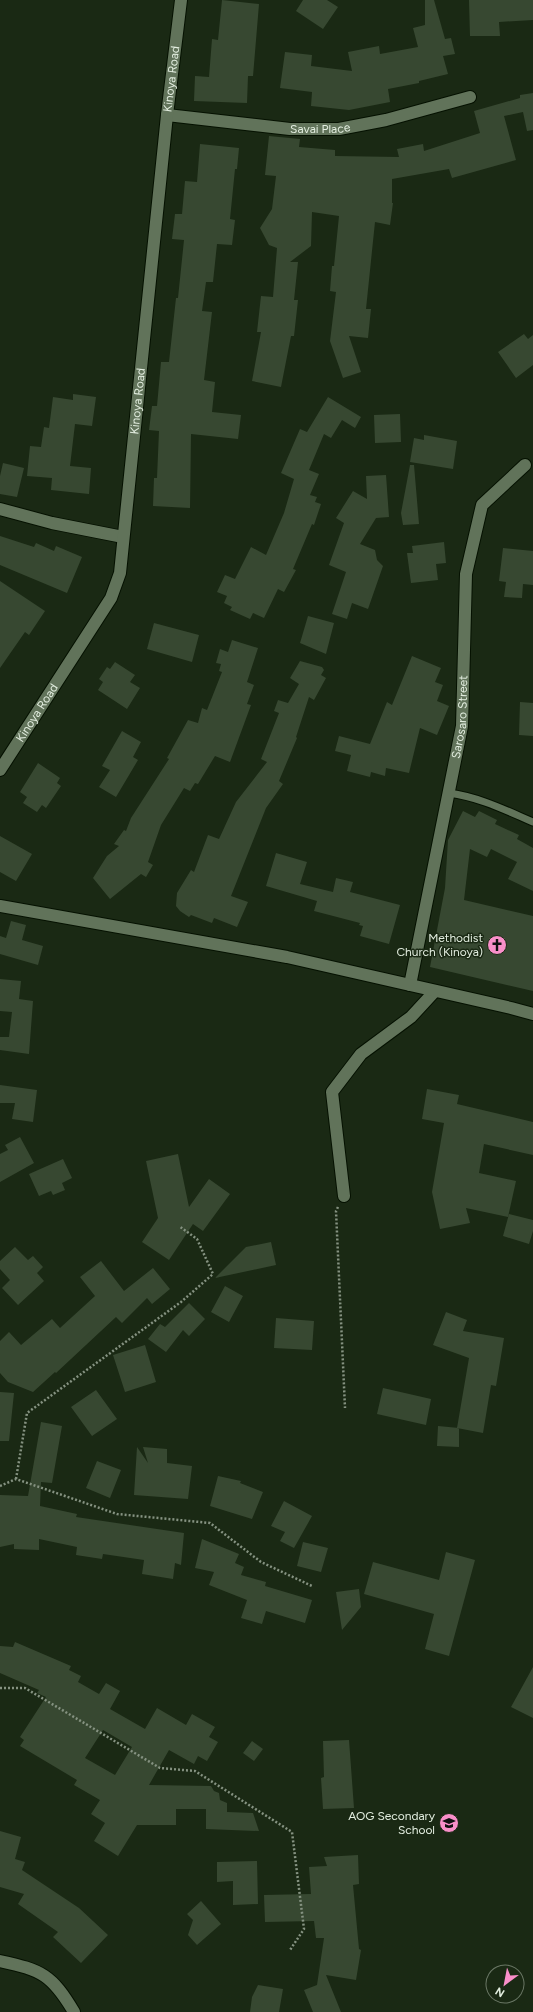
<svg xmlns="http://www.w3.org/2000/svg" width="533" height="2012" font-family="Figtree,sans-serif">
<rect width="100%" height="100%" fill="#1a2914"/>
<path fill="#374831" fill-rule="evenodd" d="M222 0 259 4 253 76H248L247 103 194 101 195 76 209 77 212 39 218 40Z
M303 0H327L338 7 323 29 296 11Z
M425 0H434L445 39 451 38 455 54 443 56 448 74 419 81V83L388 89 390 102 349 110 311 106 312 92 280 88 285 52 312 55 311 66 352 71 348 52 379 46 380 54 418 47 413 28 425 25Z
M469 0H533V20L499 22 500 36H470Z
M533 93V130L527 131 523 112 504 116 516 160 452 178 449 169 392 179V203H393L390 225 375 222 366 309H371L368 338 349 336 361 372 343 378 330 341 336 292 330 291 332 266H334L339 216 312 212 311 246 290 262H298L294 300H298L294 336H291L281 387 252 381 261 332H257L261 296 273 297 277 248 269 245 260 228 272 209 276 176 265 175 269 136 300 139 299 147 335 150V156L399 157 397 149 423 144 424 151 480 133 474 111 520 98V95Z
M200 144 239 148 237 169H235L230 219 235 220 232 245 217 244 213 282H206L202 311 212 312 204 380 215 382 212 412 241 415 238 439 191 434 190 508 153 506 154 478H157L159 431 149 430 152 406H157L161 362H169L176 298H178L184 240 172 239 175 214H182L185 181 197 182Z
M524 334 528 339 533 335V365L516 378 498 352Z
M73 394 96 397 92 426 75 424 70 466 91 468 89 494 51 490 52 478 27 476 30 446 41 447 44 427 49 428 53 397 73 400Z
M328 397 361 417 355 428 342 420 331 438 324 434 309 470 319 474 310 495 317 497 315 502 321 504 314 525 312 524 293 569 296 570 284 592 278 589 264 618 253 613 250 619 230 610 232 607 224 603 227 596 217 592 225 575 235 579 251 547 266 555 284 513 294 479 281 473 300 429 307 432Z
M400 414 401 442 375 443 374 415Z
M424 435 457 441 453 469 410 462 414 438 424 440Z
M3 463 24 468 17 497 0 494V476Z
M410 465H414L419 524 403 525 401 513Z
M386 475 389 517 376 518 360 544 375 550 377 560 383 566 368 609 352 603 347 619 332 614 346 572 329 565 344 523 336 518 353 491 367 499 366 476Z
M0 536 34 547 36 543 54 551 56 546 82 557 67 593 0 565Z
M444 542 446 563 436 564 438 580 411 583 407 553H413L412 546Z
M503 548 533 551V585L523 584 522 598 504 597 506 582 499 581Z
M0 581 45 611 29 635 25 632 0 668Z
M308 616 334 623 326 654 300 643Z
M154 623 199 635 192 662 147 649Z
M232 640 258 648 247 682 254 685 247 704 251 705 230 762 215 756 198 784 195 783 190 791 184 788 161 825 148 862 153 865 146 877 141 874 110 899 93 878 107 856 119 846 114 844 124 830 126 831 131 818 169 759 167 758 188 720 198 723 202 708 207 710 222 672 219 671 221 664 216 663 220 649 228 652Z
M412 656 441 668 435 682 443 685 437 701 449 706 437 735 420 728 409 773 386 768 385 776 371 772 370 777 347 771 351 755 335 751 339 736 370 744 387 702 392 705Z
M300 661 322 667 324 670 321 675 326 678 314 700 309 697 296 737 297 738 279 781 283 784 266 808 231 896 248 902 237 927 214 918 212 923 191 915 189 917 180 911 176 906 177 893 191 870 194 872 208 835 219 839 236 802 267 762 261 759 279 713 274 711 278 700 288 703 299 684 290 678Z
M115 662 135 675 130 682 140 688 127 709 98 690 103 682 99 679 107 667 110 669Z
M520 702 533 703V736L519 735Z
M122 731 141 742 133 757 138 760 116 797 99 787 110 770 102 766Z
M38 763 60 778 57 783 61 786 46 808 42 805 37 812 23 803 27 797 20 792Z
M463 811 475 817 479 811 497 820 495 824 519 835 517 839 533 848V891L508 879 517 862 491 849 487 857 470 849 464 900 533 916V991L430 967 445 888 448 840Z
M0 836 32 854 16 881 0 872Z
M276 853 307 862 300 884 333 892 336 878 353 882 350 892 400 905 389 944 360 936 363 926 359 925 360 923 314 911 317 901 266 886Z
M11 921 26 925 22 940 43 946 38 965 0 954V936L6 938Z
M0 979 21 981 19 999 33 1001 29 1054 0 1050V1037H9L12 1012 0 1011Z
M0 1085 37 1090 33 1122 12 1119 15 1103H0Z
M427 1089 459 1095 457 1104 533 1122V1155L484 1144 479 1173 516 1181 508 1217 466 1208 470 1223 440 1229 432 1192 444 1123 422 1119Z
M20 1137 34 1163 0 1182V1154L8 1150 5 1145Z
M178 1154 189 1207 209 1179 230 1194 203 1231 193 1224 169 1260 142 1242 158 1218 146 1161Z
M63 1159 72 1178 62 1183 65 1190 53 1195 51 1191 39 1196 29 1174Z
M509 1214 533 1220V1231L529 1244 503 1236Z
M271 1242 276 1265 215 1278 246 1247Z
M15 1247 28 1260 33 1256 43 1267 37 1273 44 1281 18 1305 2 1288 10 1280 0 1269V1261Z
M101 1261 124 1291 153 1268 170 1289 152 1304 147 1298 122 1323 116 1317 56 1373 55 1372 33 1392 8 1382 0 1373V1341L9 1332 21 1345 52 1319 60 1328 95 1296 80 1277Z
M225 1286 243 1296 229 1322 211 1312Z
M189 1303 205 1319 189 1336 183 1330 166 1352 148 1339 160 1324 165 1327Z
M446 1312 467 1320 463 1331 504 1338 496 1386 491 1385 483 1433 457 1428 469 1358 433 1345Z
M276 1318 314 1321 312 1350 274 1348Z
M145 1345 156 1382 125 1392 113 1355Z
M383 1388 431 1399 426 1425 377 1414Z
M96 1390 117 1419 92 1436 71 1407Z
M0 1392 14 1393 9 1441H0Z
M41 1422 62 1426 52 1483 41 1482 40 1506 77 1514 76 1517 184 1533 181 1565 175 1563 173 1579 142 1574 144 1560 103 1554 102 1559 76 1555 77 1547 39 1539V1550L14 1549V1544L0 1547V1495L28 1496Z
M438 1426 459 1428V1447L437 1446Z
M137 1447 148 1463 143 1447 167 1449V1463L192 1466 188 1499 134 1495Z
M97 1461 121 1470 110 1498 86 1488Z
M218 1476 241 1481 240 1483 263 1492 252 1519 210 1506Z
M284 1501 312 1516 294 1548 280 1541 285 1532 271 1526Z
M202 1539 239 1554 235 1563 244 1567 241 1575 266 1582 265 1586 312 1600 305 1623 266 1611 262 1624 241 1618 247 1600 209 1585 214 1572 195 1568Z
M303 1542 328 1548 321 1572 297 1566Z
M446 1552 475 1560 449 1656 425 1649 434 1614 364 1594 373 1562 439 1580Z
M359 1589 361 1607 342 1630 336 1592Z
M15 1642 71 1666 69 1670 81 1676 78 1682 99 1694 106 1683 120 1691 110 1709 145 1729 157 1708 186 1725 192 1714 215 1727 209 1737 218 1742 207 1761 198 1756 194 1764 169 1750 149 1785 211 1786 214 1791 219 1793 220 1800 227 1803V1812L253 1813 259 1831 206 1829V1809H176V1825H137L118 1856 94 1841 105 1823 91 1814 100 1800 74 1785 77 1780 20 1746 24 1740 20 1737 46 1697 37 1693 39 1690 0 1673V1646L13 1647ZM103 1730 132 1747 115 1775 85 1758Z
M533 1667V1718L511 1707Z
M349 1740 354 1808 323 1809 321 1778 324 1777 323 1741Z
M252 1741 263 1749 254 1761 243 1753Z
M0 1831 21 1837 15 1859 25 1862 22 1870 79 1908 108 1935 81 1963 53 1937 58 1932 18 1904 24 1894 0 1887Z
M358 1855 359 1884 353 1885 359 1949 361 1950 356 1980 326 1975 341 2012H313L304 1990 317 1985 324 1938H316L314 1921 265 1922 264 1895 311 1894 309 1867 327 1866 324 1857Z
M257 1861 258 1904 233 1905V1881L217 1882V1862Z
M201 1901 221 1924 197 1945 188 1935 193 1920 187 1914Z
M258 1985 283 1989 279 2012H250L252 1997Z"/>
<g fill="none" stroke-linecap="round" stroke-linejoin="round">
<defs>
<path id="lane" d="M449 793C479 797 505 810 533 822"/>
<g id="street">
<path id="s1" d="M167 115 290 129H339L386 120 470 97"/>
<path d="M0 509 52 523 123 537"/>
<path id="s2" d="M410 985 462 726 466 574 482 505 525 465"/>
<path d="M344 1196 332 1092 361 1054 411 1017 435 991"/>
</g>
<g id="secondary">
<path id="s3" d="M0 770 111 598 120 573 167 115 181 0"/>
<path d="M0 906 287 957 511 1008 533 1014"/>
<path d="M0 1961C42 1970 52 1975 74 2012"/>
</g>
</defs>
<use href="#lane" stroke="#051101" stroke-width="9"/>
<use href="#street" stroke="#051101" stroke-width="14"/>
<use href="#secondary" stroke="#051101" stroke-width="14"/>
<path stroke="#859281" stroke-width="2.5" stroke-dasharray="2 2" stroke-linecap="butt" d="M338 1207 336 1211 345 1408
M16 1479 27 1413 181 1302 213 1274 197 1239 179 1226
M0 1486 16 1479 117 1514 210 1523 261 1562 312 1586
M0 1688H25L160 1768 195 1771 292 1832 304 1929 290 1950"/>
<use href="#lane" stroke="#61735a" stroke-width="7"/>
<use href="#street" stroke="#61735a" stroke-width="12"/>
<use href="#secondary" stroke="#61735a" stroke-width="12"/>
</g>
<defs>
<symbol id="church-disc" viewBox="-11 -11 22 22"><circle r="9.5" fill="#f98fc9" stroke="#1a2914"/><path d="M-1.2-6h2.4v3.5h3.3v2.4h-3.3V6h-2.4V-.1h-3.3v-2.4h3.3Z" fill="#111"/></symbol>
<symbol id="university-disc" viewBox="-11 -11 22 22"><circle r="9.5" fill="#f98fc9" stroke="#1a2914"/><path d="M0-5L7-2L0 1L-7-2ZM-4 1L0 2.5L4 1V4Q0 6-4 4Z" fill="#111"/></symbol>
</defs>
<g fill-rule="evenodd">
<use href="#church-disc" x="486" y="934" width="22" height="22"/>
<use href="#university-disc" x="438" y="1812" width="22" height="22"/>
</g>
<g text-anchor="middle" stroke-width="3" stroke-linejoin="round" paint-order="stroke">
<g font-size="12" fill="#e2eddf" stroke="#1a2914">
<text dy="4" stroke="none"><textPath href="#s3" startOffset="728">Kinoya Road</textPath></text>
<text dy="4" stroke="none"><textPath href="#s1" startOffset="154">Savai Place</textPath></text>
<text dy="4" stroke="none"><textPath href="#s3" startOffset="404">Kinoya Road</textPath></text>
<text dy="4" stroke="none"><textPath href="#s3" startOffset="68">Kinoya Road</textPath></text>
<text dy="4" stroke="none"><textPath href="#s2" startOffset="273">Sarosaro Street</textPath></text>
</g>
<g font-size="12" fill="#e2eddf" stroke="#1a2914" text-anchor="end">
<text x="483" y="942">Methodist<tspan x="483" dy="14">Church (Kinoya)</tspan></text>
<text x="435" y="1820">AOG Secondary<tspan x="435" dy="14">School</tspan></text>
</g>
</g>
<g transform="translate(505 1984) rotate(212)"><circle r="19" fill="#1a2914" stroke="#6a7765"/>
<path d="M0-3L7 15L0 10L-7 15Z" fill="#f98fc9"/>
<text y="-6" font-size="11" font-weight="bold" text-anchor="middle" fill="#e2eddf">N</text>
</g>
</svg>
